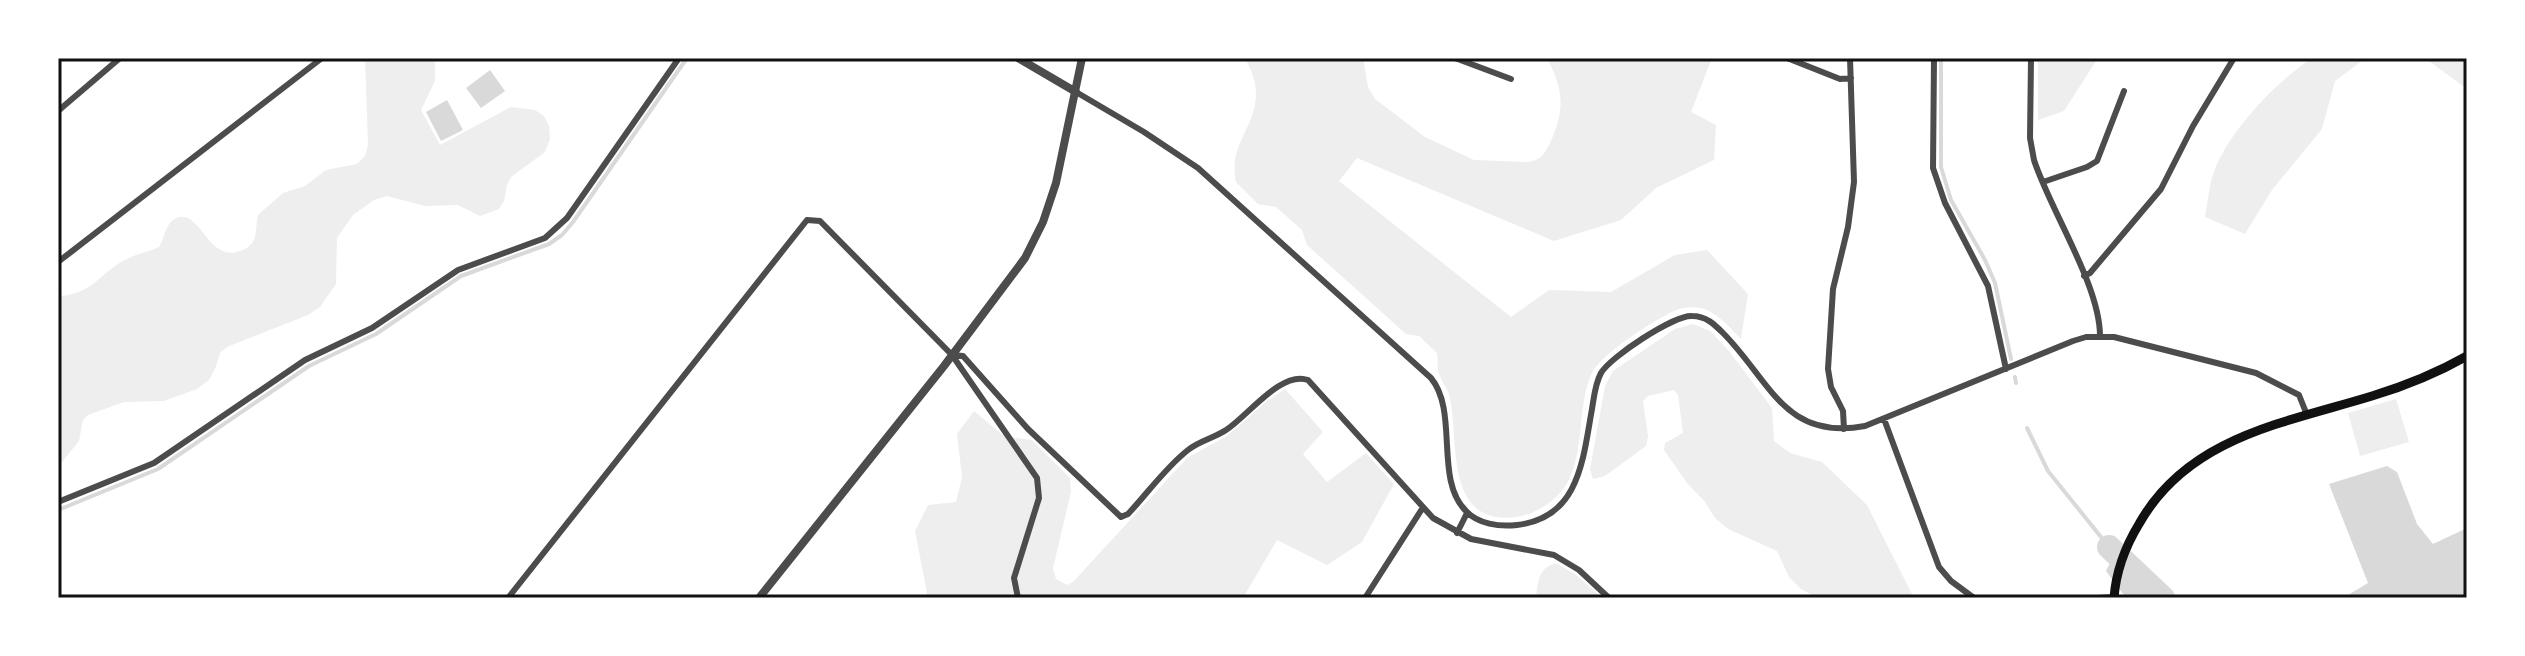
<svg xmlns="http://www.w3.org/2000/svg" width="2525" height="656" font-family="Commissioner,sans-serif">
<rect width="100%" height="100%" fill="#fff"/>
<path fill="#eee" d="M365 58H435V81L421 110 440 145 511 107 535 110 544 116 549 126 550 139 545 152 511 177 507 185 504 201 499 209 480 216 458 205 425 206 387 196 374 200 353 215 337 238 336 284 320 307 308 315 227 347 220 353 215 369 209 380 197 389 164 401 124 402 88 415 83 420 79 441 58 467V296C94 295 100 271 129 258 139 253 149 252 159 247 164 239 165 226 173 220 199 202 207 264 240 251 246 249 251 246 254 240 257 233 256 223 258 215L283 193 305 186 326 170 357 164 365 156 368 145Z
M1245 58H1363L1368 87 1375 99 1425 137 1474 160 1527 162C1540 161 1544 155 1550 143 1565 110 1564 91 1547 58H1712L1691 112 1716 125 1714 160 1656 188 1621 220 1554 241 1357 158 1339 181 1511 317 1549 290 1611 292 1675 255 1707 250 1748 294 1741 339C1730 328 1719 314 1704 309 1694 306 1683 307 1674 311 1654 320 1601 354 1592 373 1576 407 1586 452 1566 485 1555 502 1536 514 1516 517 1445 526 1459 445 1450 398 1448 388 1440 380 1438 371 1437 365 1438 358 1437 353L1419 336 1406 334 1307 245 1302 230 1276 207 1258 204 1236 182C1225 134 1278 116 1245 58Z
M2038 58H2098L2064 111 2038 120Z
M2312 58H2366L2335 81 2322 129 2272 190 2245 234 2205 217C2208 202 2209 183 2215 169 2231 129 2276 82 2312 58Z
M2425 58H2467V89Z
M1693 324 1710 331 1729 351 1772 408 1774 441 1790 453 1822 462 1867 505 1914 598H1818L1801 589 1789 577 1777 551 1728 529 1715 518 1705 502 1687 483 1664 450 1665 443 1683 433 1678 395 1674 390 1648 396 1643 401 1648 436 1646 446 1605 476 1593 479 1590 469 1605 386 1613 371 1675 329Z
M1285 389 1323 432 1303 454 1327 482 1366 453 1394 484 1362 542 1327 565 1277 540 1243 598H924L927 593 915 531 928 505 956 502 962 477 957 434 974 411 1004 436 1032 440 1070 478 1071 492 1053 568 1056 579 1067 585 1073 582 1187 458 1227 436 1267 401Z
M2396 399 2409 442 2360 456 2348 413Z
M1556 563 1575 574 1602 598H1536C1538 582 1538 568 1556 563Z"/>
<path fill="#d9d9d9" d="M490 70 505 91 481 108 466 88Z
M447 100 463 130 441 141 426 112Z
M2387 466 2397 472 2417 524 2433 544 2467 528V598H2343L2368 583 2329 484Z
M2117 549 2172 598H2126L2106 571Z"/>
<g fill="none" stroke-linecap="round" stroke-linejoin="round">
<path stroke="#d9d9d9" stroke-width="4" d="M1941 58V167L1951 200 1985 260 1995 283 2011 359
M2015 377 2016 383
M2027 428 2048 471 2109 547
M58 510 158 469 309 366 376 334 461 276 549 244 562 235 573 222 687 58"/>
<path stroke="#d9d9d9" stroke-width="24" d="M2109 547 2163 598"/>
<path stroke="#4c4c4c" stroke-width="6" d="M1455 58 1511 79
M1787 58 1840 79 1851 78
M1934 58 1933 168 1945 203 1988 286 2006 369
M2031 58 2030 138 2034 160C2050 210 2100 285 2100 336
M1076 92 1144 132 1198 168 1431 378C1459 412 1434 480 1466 511 1478 524 1499 527 1517 525 1580 518 1583 458 1592 409 1594 397 1595 384 1601 373 1610 357 1674 315 1692 316 1706 316 1714 324 1723 333 1770 380 1784 441 1865 426L2073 341 2086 337H2114L2256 373 2299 395 2307 415
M58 111 120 58
M2043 182 2087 167 2097 161 2124 91
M58 262 322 58
M2084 276 2090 273 2161 189 2193 126 2234 58
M952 355 963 356 1028 429 1121 517 1128 514C1147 494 1165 468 1188 450 1199 441 1214 438 1226 430 1247 417 1281 370 1308 380L1433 518 1471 539 1554 555 1579 570 1609 598
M1884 419 1939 567 1951 581 1974 598
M1844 429 1843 411 1831 387 1828 369 1833 289 1848 227 1854 182 1850 58
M58 502 154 463 305 360 372 328 458 270 545 238 567 218 679 58
M1457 533 1467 513
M508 598 807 220 820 221 952 355 1037 478 1039 498 1014 578 1018 598
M1365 598 1422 509
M2098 598 2114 597"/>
<path stroke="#4c4c4c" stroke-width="8" d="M1018 58 1076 92
M759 598 944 366 1025 258 1043 222 1056 183 1082 58"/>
<path stroke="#111" stroke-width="9" d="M2114 598C2116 571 2125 547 2139 524 2188 437 2284 423 2372 396 2405 386 2437 373 2467 356"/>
</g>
<rect width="2525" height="656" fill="none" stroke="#ffffff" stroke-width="120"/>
<rect x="60" y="60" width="2405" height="536" fill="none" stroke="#111" stroke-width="3"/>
</svg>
